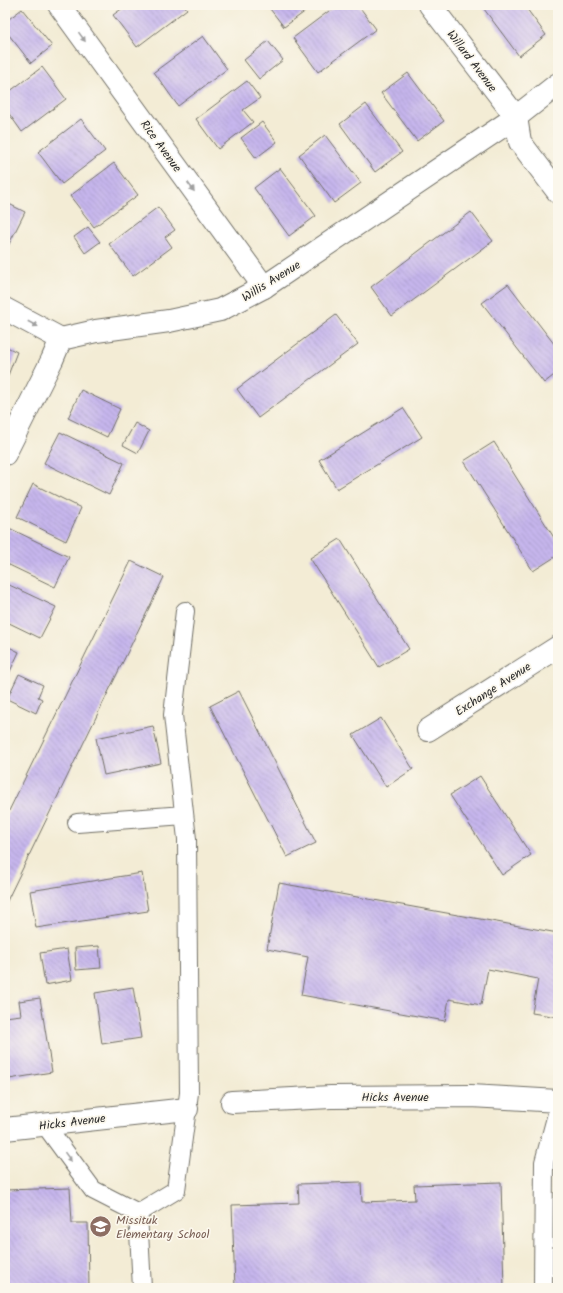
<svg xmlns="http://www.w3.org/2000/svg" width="563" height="1293" font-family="Kalam,sans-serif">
<defs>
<pattern id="building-back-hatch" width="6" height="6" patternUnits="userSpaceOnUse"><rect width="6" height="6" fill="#c6b6ed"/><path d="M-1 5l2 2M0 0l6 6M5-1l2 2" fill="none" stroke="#a194c0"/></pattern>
</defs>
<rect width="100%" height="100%" fill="#fbf7ec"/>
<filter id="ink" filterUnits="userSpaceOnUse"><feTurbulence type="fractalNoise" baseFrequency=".025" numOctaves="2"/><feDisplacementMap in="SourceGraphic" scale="8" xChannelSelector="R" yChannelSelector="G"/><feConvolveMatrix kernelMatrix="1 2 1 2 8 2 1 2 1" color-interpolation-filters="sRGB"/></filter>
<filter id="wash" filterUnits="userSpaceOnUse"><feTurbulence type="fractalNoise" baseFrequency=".012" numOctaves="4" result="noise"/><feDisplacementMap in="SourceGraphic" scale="16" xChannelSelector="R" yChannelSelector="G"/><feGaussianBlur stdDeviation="0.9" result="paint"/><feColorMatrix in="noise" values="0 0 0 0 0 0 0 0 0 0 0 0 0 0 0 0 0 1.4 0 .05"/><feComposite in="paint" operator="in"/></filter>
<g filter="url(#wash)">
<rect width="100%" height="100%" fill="#f3ecd5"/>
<g id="blocks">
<path fill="url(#building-back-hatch)" d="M127 5H184L187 9 137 47 113 15Z
M267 5H314L284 27Z
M337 5H358L376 29 318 72 293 38Z
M481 5H524L546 35 519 56Z
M22 9 52 46 31 63 5 30V22Z
M203 36 227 69 178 106 154 72Z
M268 41 283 60 259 79 244 60Z
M42 67 66 99 22 132 5 108V95Z
M408 73 444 121 417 141 381 93Z
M247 81 260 98 243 110 253 122 218 149 196 119Z
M366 104 402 152 375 172 340 124Z
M81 119 105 151 62 184 38 152Z
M262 122 277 142 256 158 241 138Z
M325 135 361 183 334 203 299 155Z
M114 163 138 195 94 227 70 196Z
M280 168 316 216 289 236 254 188Z
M5 202 25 212 5 252Z
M158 207 175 230 165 237 172 247 133 276 109 244Z
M471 212 493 241 392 316 371 287Z
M88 227 100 242 85 253 74 237Z
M508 284 558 349V372L544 383 482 303Z
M336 315 358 344 258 418 237 389Z
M5 346 17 352 5 383Z
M81 390 120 409 107 437 68 418Z
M403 408 422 437 337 489 319 460Z
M135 423 149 431 138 453 123 445Z
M60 432 124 463 109 495 44 463Z
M494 442 558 544V555L533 571 464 461Z
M33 484 81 508 66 541 17 517Z
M9 528 69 557 55 587 5 563V536Z
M340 539 409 649 379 667 310 558Z
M131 561 164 577 5 905V819Z
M5 583 56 607 40 638 5 621Z
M5 645 19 652 5 682Z
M19 674 43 685 38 697 42 699 36 713 7 699Z
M239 691 316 843 287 857 210 706Z
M381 718 413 769 386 787 353 735Z
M153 726 161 763 104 775 96 738Z
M480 776 531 855 502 875 450 795Z
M142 873 148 911 36 928 30 891Z
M279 883 558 933V1017L532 1013 538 979 488 969 481 1005 449 999 445 1021 301 995 308 957 267 949Z
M99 946 101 968 76 970 75 948Z
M67 949 72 980 45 985 40 953Z
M133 987 141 1038 102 1044 95 993Z
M40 998 52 1072 9 1079 5 1052V1017L21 1015 19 1001Z
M361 1182 362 1202 415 1200 414 1185 501 1182 504 1288H235L232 1205 299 1203 298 1184Z
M70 1188 72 1223H88L89 1288H5V1190Z"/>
</g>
</g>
<g filter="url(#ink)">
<use href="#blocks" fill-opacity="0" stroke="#716f66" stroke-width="1"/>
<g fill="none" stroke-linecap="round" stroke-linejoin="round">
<defs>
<path id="lane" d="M77 823 184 815
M46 1126 93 1190 138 1213
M138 1213 176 1190 189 1093 187 839 173 715 185 611
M138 1213 142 1288
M543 1288 544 1162 558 1110"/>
<path id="street" d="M59 5 264 287
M430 5 516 117 520 142 558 192
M5 454 52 360 61 339
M428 730 558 647
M232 1102 331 1097 471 1096 558 1101
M5 1129 187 1109"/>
<path id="secondary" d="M5 309 61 339 96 331 169 321 220 310 264 287 516 117 558 84"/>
</defs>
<use href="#lane" stroke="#716f66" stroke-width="20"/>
<use href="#street" stroke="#716f66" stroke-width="24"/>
<use href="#secondary" stroke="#716f66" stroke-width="24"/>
<use href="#lane" stroke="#fff" stroke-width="18"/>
<use href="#street" stroke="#fff" stroke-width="22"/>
<use href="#secondary" stroke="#fff" stroke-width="22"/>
</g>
<defs><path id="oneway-solid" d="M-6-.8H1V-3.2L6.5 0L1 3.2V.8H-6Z"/></defs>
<g fill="#a0a0a0">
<use href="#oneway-solid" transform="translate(82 37) rotate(54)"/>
<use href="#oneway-solid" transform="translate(191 187) rotate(54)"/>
<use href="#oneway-solid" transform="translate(33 324) rotate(28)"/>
<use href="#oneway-solid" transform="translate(68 1157) rotate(54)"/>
</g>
</g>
<defs>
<symbol id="school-disc" viewBox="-11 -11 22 22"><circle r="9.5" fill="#8d6e63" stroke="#fbf7ec"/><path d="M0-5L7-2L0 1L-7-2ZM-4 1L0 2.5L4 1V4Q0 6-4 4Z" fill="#fff"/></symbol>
</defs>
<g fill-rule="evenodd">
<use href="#school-disc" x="88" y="1214" width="25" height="25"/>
</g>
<g text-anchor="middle" stroke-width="3.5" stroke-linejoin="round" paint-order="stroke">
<g font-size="12" fill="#2b2b2b" stroke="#fbf7ec">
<text transform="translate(472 61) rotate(53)" y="4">Willard Avenue</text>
<text transform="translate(161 146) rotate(54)" y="4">Rice Avenue</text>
<text transform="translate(271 281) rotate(-32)" y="4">Willis Avenue</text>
<text transform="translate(493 689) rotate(-33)" y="4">Exchange Avenue</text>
<text x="395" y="1101">Hicks Avenue</text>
<text transform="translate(72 1122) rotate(-7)" y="4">Hicks Avenue</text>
</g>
<g font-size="12" fill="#785e54" stroke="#fbf7ec" text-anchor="start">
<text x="116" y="1224">Missituk<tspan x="116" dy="14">Elementary School</tspan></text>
</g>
</g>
<rect width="563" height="1293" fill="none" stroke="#fbf7ec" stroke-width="20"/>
</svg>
